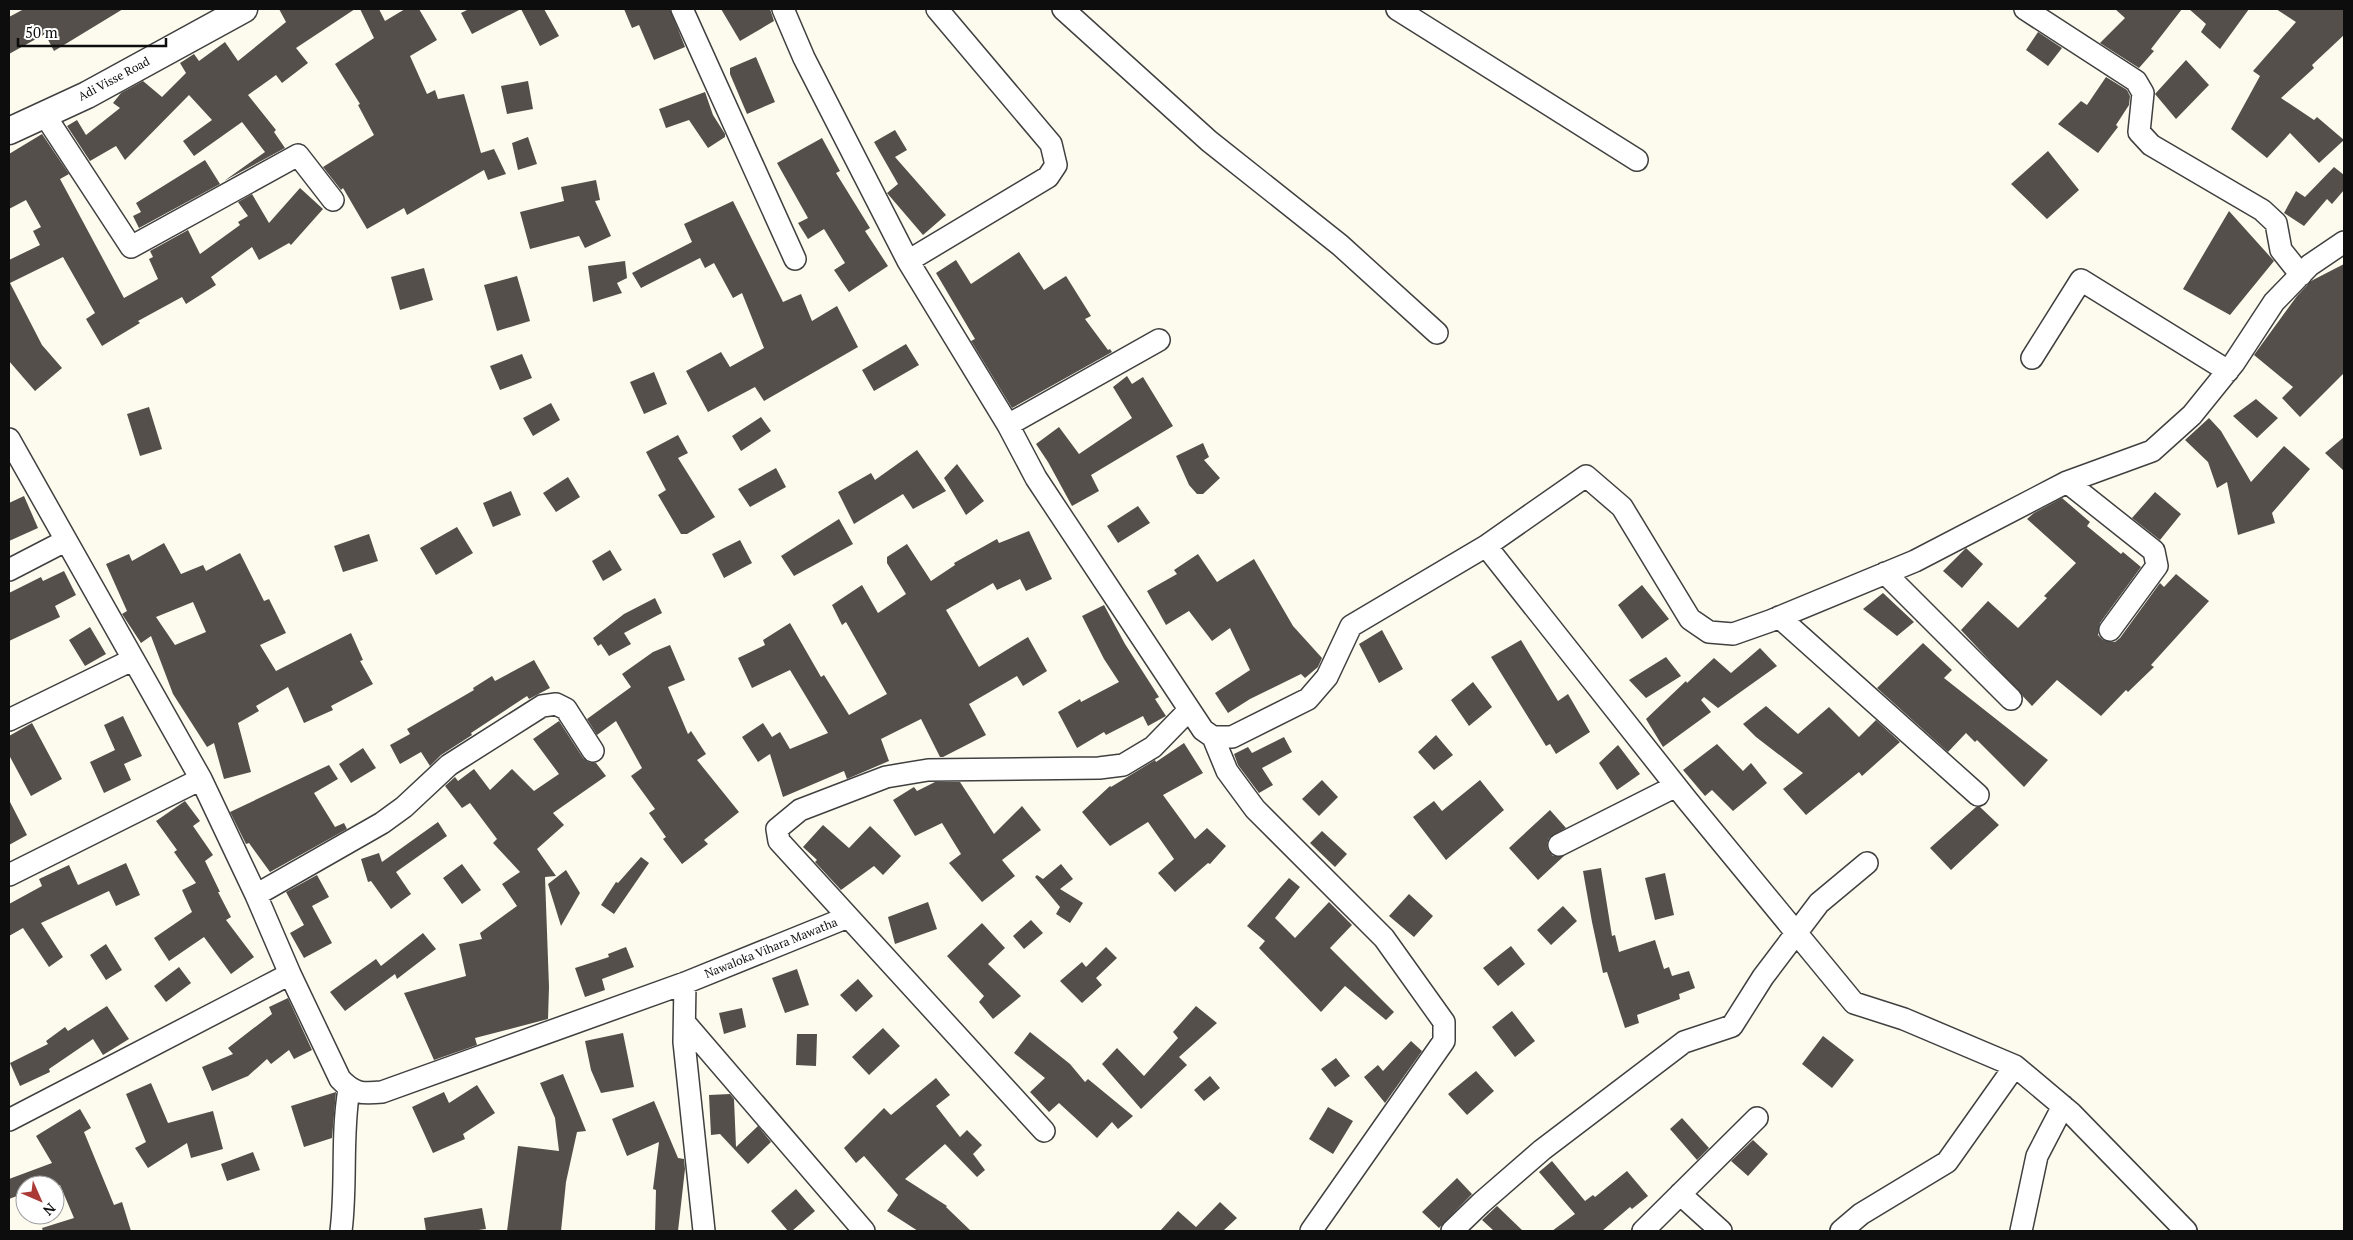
<svg xmlns="http://www.w3.org/2000/svg" width="2353" height="1240" font-family="'PT Serif',serif">
<rect width="100%" height="100%" fill="#fdfbee"/>
<path fill="#544f4a" fill-rule="evenodd" d="M24 9H123L54 51 45 34 9 54V17Z
M279 9H355L296 48 308 63 282 83 276 75 248 95 276 130 274 132 285 148 224 181 265 152 242 122 194 156 183 141 212 120 189 95 125 160 116 146 90 161 67 126 77 120 86 135 120 108 113 103 121 93 143 81 162 97 186 73 180 63 194 54 199 61 225 42 238 61 286 22Z
M360 9H379L385 21 405 9H419L437 40 410 56 427 94 435 90 438 99 464 94 481 153 494 149 506 174 488 180 484 170 407 215 404 208 367 229 343 188 341 190 323 167 374 135 358 105 360 104 335 64 374 38Z
M469 9H521L472 34 461 13Z
M521 9H544L559 36 540 46Z
M624 9H670L685 47 654 60 639 25 632 28Z
M721 9H770L774 21 740 41Z
M2115 9H2182L2151 49 2154 51 2139 68 2100 43 2125 18Z
M2189 9H2249L2220 49 2201 32 2206 24Z
M2276 9H2344V35L2312 65 2314 68 2281 98 2314 120 2317 117 2344 140 2319 163 2290 133 2267 158 2231 129 2260 76 2253 71 2296 22Z
M2038 32 2062 48 2048 66 2026 50Z
M756 57 775 102 747 114 730 74V68Z
M2186 60 2209 85 2176 119 2155 94Z
M2106 77 2127 90 2130 96 2129 105 2116 125 2118 127 2098 153 2058 124 2081 101 2087 105Z
M528 81 533 109 507 114 501 86Z
M705 92 713 115 725 134V137L708 148 689 120 666 128 659 109Z
M895 130 907 150 895 157 946 215 923 235 887 193 898 184 874 142Z
M42 134 69 174 60 179 124 298 158 279 149 259 153 257 150 251 188 230 200 254 240 225 238 222 248 216 238 202 252 194 269 223 300 188 323 209 291 245 289 243 259 260 252 247 211 277 216 285 186 304 182 297 138 321 140 323 102 346 86 319 95 313 63 257 10 283 42 345 62 368 35 391 9 361V260L40 245 33 231 41 227 26 200 9 209V154Z
M528 137 537 164 518 170 512 143Z
M822 138 840 171 836 173 870 228 865 231 888 266 849 292 834 270 845 263 824 229 808 239 798 223 808 218 777 163Z
M2048 151 2079 190 2047 219 2011 184Z
M205 160 220 184 139 228 133 216 141 212 136 203Z
M2334 167 2344 175V190L2332 204 2327 199 2304 226 2284 213 2296 191 2305 197Z
M596 180 600 200 595 201 611 236 585 248 579 236 530 249 520 212 564 201 561 187Z
M733 201 783 302 801 294 812 321 837 306 858 347 764 401 755 387 708 412 686 371 721 352 730 367 764 348 742 293 733 298 714 263 705 268 700 258 641 288 632 273 692 242 684 224Z
M2229 211 2274 261 2230 315 2183 289Z
M1019 252 1044 290 1066 276 1091 316 1085 319 1108 350 1110 349 1112 352 1012 408 971 341 975 339 936 273 956 260 971 284Z
M625 261 627 278 617 283 622 293 593 302 588 266Z
M2344 264V373L2300 417 2282 398 2293 387 2254 355 2297 296 2311 281Z
M424 268 433 300 400 310 391 277Z
M517 276 530 321 497 331 484 285Z
M906 344 919 365 874 391 862 370Z
M522 354 532 378 500 390 490 366Z
M654 372 667 404 644 414 630 382Z
M1127 376 1132 384 1143 377 1173 426 1091 475 1099 491 1072 506 1048 462 1036 444 1059 427 1079 454 1132 418 1113 387Z
M2256 399 2278 418 2257 438 2233 416Z
M551 403 560 420 533 436 523 418Z
M149 407 162 449 140 456 127 414Z
M761 417 771 431 741 451 732 436Z
M2209 418 2221 431 2251 482 2284 446 2310 469 2272 513 2275 523 2238 535 2227 482 2217 488 2208 462 2185 440Z
M678 435 688 453 678 458 715 517 687 534H681L658 495 666 490 646 452Z
M2344 437V471L2325 453Z
M1203 443 1209 457 1204 460 1220 478 1203 494H1197L1189 485 1176 456Z
M917 450 946 491 913 509 903 494 854 524 838 492 871 473 875 480Z
M957 464 984 501 966 515 944 478Z
M776 468 786 487 750 507 738 489Z
M568 477 580 497 556 512 543 493Z
M511 491 521 515 493 527 483 503Z
M2155 492 2181 514 2160 540 2132 518Z
M24 496 38 528 9 541V503Z
M2062 498 2090 522 2087 526 2121 554 2123 552 2141 567 2100 623 2098 635 2103 640 2115 642 2120 638 2160 583 2164 587 2176 574 2209 601 2151 665 2154 667 2128 692 2126 690 2101 716 2057 680 2032 706 1961 630 1988 601 2018 628 2047 598 2044 596 2076 563 2027 519 2034 513Z
M1138 506 1150 523 1118 543 1107 526Z
M839 519 853 544 794 576 781 556Z
M457 527 473 553 436 575 420 548Z
M1029 531 1052 579 1026 591 1020 579 997 590 993 583 946 610 979 667 1028 637 1047 671 1023 686 1017 676 969 704 986 735 943 757H940L921 719 881 739 889 761 847 779 844 771 783 797 770 754 758 762 742 737 763 723 772 737 780 732 790 749 828 733 790 670 752 688 738 658 765 645 763 640 790 623 821 677 824 675 849 715 887 694 846 622 842 625 832 605 862 585 878 613 906 594 887 563V557L907 544 931 581 955 565 954 563 997 539 999 543Z
M369 534 378 561 343 572 334 546Z
M740 540 752 563 724 578 712 554Z
M164 543 181 574 203 565 206 571 240 553 264 601 269 599 286 633 260 645 276 671 351 633 363 660 360 661 373 684 331 706 333 710 304 723 288 687 256 706 259 711 238 723 251 772 224 779 214 743 207 747 173 694 151 636 141 643 122 614 127 611 106 564 129 554 132 561ZM193 602 206 632 175 645 156 617Z
M1966 548 1983 564 1962 588 1943 571Z
M610 550 622 570 603 581 592 561Z
M1198 554 1217 582 1254 559 1293 626 1322 658 1318 667 1305 678 1301 674 1250 699 1228 713 1215 693 1250 670 1230 628 1212 641 1189 611 1166 625 1147 591 1177 574 1174 570Z
M64 571 76 595 55 606 60 617 9 641V593L41 577 43 581Z
M1642 585 1669 619 1642 639 1618 605Z
M1883 593 1914 622 1897 636 1863 609Z
M655 598 662 613 624 633 631 644 609 656 601 644 598 646 593 638 624 614Z
M1104 605 1125 644 1159 697 1155 699 1166 716 1148 726 1143 716 1106 735 1104 732 1077 748 1058 712 1080 699 1081 702 1119 682 1104 659 1082 616Z
M90 627 106 654 85 666 69 640Z
M1382 630 1403 669 1379 683 1359 644Z
M1521 640 1558 701 1568 694 1590 732 1556 754 1550 744 1546 746 1491 657Z
M1923 643 1952 670 1944 678 2048 760 2024 787 1977 740 1975 742 1966 733 1948 752 1877 688Z
M670 645 685 680 668 687 688 734 691 731 706 754 697 760 739 812 704 840 708 844 682 864 663 839 666 837 649 813 655 809 631 776 642 768 616 721 597 735 587 719 631 687 622 674 653 652Z
M1760 648 1777 666 1718 708 1704 697 1701 700 1711 712 1663 747 1646 719 1686 681 1687 683 1714 658 1731 673Z
M1666 657 1681 676 1646 698 1629 680Z
M534 660 550 688 529 699 527 696 471 733 472 735 441 755 430 766 421 752 400 764 390 745 410 734 407 729 474 690 473 688 492 676 495 681Z
M1473 682 1492 707 1469 726 1451 700Z
M1766 706 1798 734 1829 707 1859 737 1876 720 1900 742 1862 776 1859 772 1806 815 1783 789 1803 773 1756 737 1743 724Z
M123 716 142 756 124 764 131 780 104 793 90 762 115 750 104 725Z
M559 721 583 758 588 762 596 763 606 776 553 813 564 825 537 849 556 876 545 877 549 987 548 1019 475 1038 477 1045 434 1060 404 993 466 976 459 944 482 939 480 933 517 906 502 884 520 872 493 843 497 839 470 803 462 808 445 786 455 777 458 781 474 769 490 790 512 769 534 791 559 774 533 739Z
M32 723 62 779 31 796 9 755V736Z
M1436 735 1453 755 1434 770 1418 752Z
M1284 737 1292 752 1262 768 1273 785 1259 793 1238 765 1234 754 1248 747 1252 753Z
M1184 743 1203 773 1163 795 1195 839 1207 828 1226 846 1210 864 1208 863 1175 892 1158 873 1174 859 1148 822 1110 846 1082 812 1110 786 1111 787 1155 760 1156 762Z
M1717 744 1743 771 1751 763 1767 783 1733 811 1712 790 1705 796 1683 770Z
M1618 745 1640 774 1617 790 1599 763Z
M363 748 376 768 351 783 339 764Z
M329 765 338 779 314 793 335 827 344 823 347 829 270 872 249 843 246 844 230 812Z
M1322 780 1338 797 1319 816 1302 799Z
M1480 780 1504 810 1446 860 1413 817 1434 801 1442 811Z
M935 782H960L994 834 1022 806 1041 830 1002 860 1015 876 982 902 949 863 961 854 942 823 915 836 893 800 914 787 917 791Z
M9 800 27 835 9 845Z
M185 801 200 821 193 826 213 855 205 861 220 892H218L231 917 226 920 254 957 231 974 204 937 169 961 154 938 192 912 182 890 196 883 174 852 177 850 156 821Z
M1976 807H1980L1999 825 1951 870 1930 848Z
M1550 810 1566 828 1549 838 1547 844 1548 850 1553 856H1564L1538 880 1509 848Z
M438 822 447 836 396 872 411 894 391 909 371 881 368 882 361 859 379 853 382 862Z
M823 825 849 848 870 826 901 856 883 875 874 866 841 890 815 862 817 860 803 847Z
M1322 831 1347 854 1335 867 1310 843Z
M641 857 649 863 614 914 601 905 616 882 618 883Z
M126 863 140 895 116 906 109 891 41 923 63 957 49 967 23 928 9 936V904L42 886 39 879 69 865 78 885Z
M462 864 481 890 462 904 443 878Z
M1061 864 1073 879 1060 889 1083 903 1070 923 1056 914 1060 907 1035 877 1037 875 1043 879Z
M1601 868 1612 936 1615 935 1619 952 1655 940 1664 969 1669 967 1672 976 1689 971 1695 988 1679 994 1680 999 1637 1015 1639 1023 1625 1028 1607 972 1603 973 1592 922 1583 871Z
M566 870 580 893 561 926 548 884Z
M1665 873 1674 915 1655 920 1645 878Z
M317 875 329 897 312 906 332 943 304 958 290 933 304 925 286 892Z
M1289 878 1300 887 1275 918 1295 938 1329 902 1352 925 1330 948 1394 1012 1386 1020 1345 986 1321 1012 1259 948 1265 941 1247 926Z
M1409 894 1433 916 1414 937 1389 916Z
M928 902 937 929 895 944 888 917Z
M1563 906 1577 921 1551 945 1537 930Z
M1031 920 1043 933 1024 949 1013 936Z
M982 923 1005 948 988 964 1021 996 993 1019 979 1002 984 996 947 956Z
M423 933 436 949 397 979 395 974 345 1011 330 992 376 959 381 966Z
M106 944 122 970 106 980 90 955Z
M1511 946 1525 964 1498 986 1483 968Z
M626 947 634 967 602 979 605 990 585 997 575 968 609 957 608 954Z
M1106 947 1117 958 1096 978 1102 985 1082 1003 1060 981 1082 962 1086 967Z
M179 967 191 983 166 1002 154 986Z
M797 969 809 1005 785 1013 772 978Z
M858 979 873 996 856 1012 840 995Z
M288 998 312 1050 294 1059 289 1050 271 1064 267 1059 248 1076 212 1091 202 1067 233 1054 228 1048 272 1014 269 1007Z
M107 1006 129 1039 103 1055 93 1039 49 1069 50 1072 20 1086 10 1063 48 1044 46 1041 65 1027 68 1031Z
M1196 1006 1217 1023 1179 1057 1187 1065 1141 1109 1102 1064 1117 1048 1144 1076 1178 1038 1173 1032Z
M742 1008 746 1027 724 1034 719 1013Z
M1512 1011 1535 1041 1515 1057 1492 1027Z
M883 1028 900 1046 869 1075 852 1057Z
M1030 1032 1070 1064 1085 1082 1088 1079 1133 1116 1118 1129 1112 1122 1097 1138 1059 1103 1049 1112 1030 1092 1045 1078 1014 1053Z
M623 1033 634 1087 601 1093 591 1070 585 1041Z
M797 1034H817L816 1066 796 1065Z
M1823 1036 1854 1060 1832 1088 1802 1064Z
M1411 1041 1422 1051 1385 1103 1364 1077 1378 1065 1383 1071Z
M1336 1058 1350 1076 1335 1087 1321 1069Z
M1476 1071 1494 1091 1467 1115 1448 1094Z
M563 1074 586 1131 577 1132 566 1182 561 1231H507L518 1146 559 1151 555 1118 540 1083Z
M1210 1076 1220 1088 1204 1101 1194 1090Z
M936 1078 950 1095 936 1106 960 1137 967 1130 982 1145 973 1154 985 1170 977 1177 945 1144 905 1179 947 1206 946 1207 971 1231H918L887 1211 898 1195 864 1156 856 1163 844 1148 884 1108 891 1115Z
M151 1083 168 1123 213 1111 223 1149 191 1158 187 1143 148 1168 135 1148 146 1142 126 1094Z
M477 1085 495 1113 463 1134 465 1139 433 1153 412 1107 444 1092 449 1103Z
M336 1092 332 1138 304 1147 291 1106Z
M730 1094 734 1099 736 1147 758 1126 771 1142 748 1164 720 1134 711 1135 709 1095Z
M654 1101 678 1158 684 1159 685 1169 678 1231H655L656 1190 653 1189 659 1142 627 1156 612 1119Z
M1328 1107 1353 1121 1333 1154 1309 1139Z
M80 1109 91 1128 84 1132 114 1205 122 1202 131 1231H43L42 1228 74 1218 60 1185H25V1193L9 1199V1179L52 1163 36 1136Z
M1682 1118 1709 1148 1697 1160 1670 1129Z
M1753 1140 1768 1154 1748 1176 1731 1161Z
M253 1152 260 1170 227 1181 221 1164Z
M1552 1161 1585 1201 1593 1195 1595 1197 1627 1171 1648 1196 1632 1209 1630 1207 1602 1231H1552L1575 1214 1539 1172Z
M1457 1178 1472 1194 1439 1228 1422 1212Z
M796 1189 815 1211 792 1231H788L771 1211Z
M1220 1202 1237 1218 1223 1231H1160L1178 1211 1196 1227Z
M1497 1206 1523 1231H1494L1482 1220Z
M482 1208 486 1229 471 1231H426L424 1218Z"/>
<g fill="none" stroke-linecap="round" stroke-linejoin="round">
<defs>
<path id="minor" d="M682 9 795 259
M783 9 804 58 908 261 1008 425 1036 478 1203 730 1213 737H1232L1308 699 1327 677 1351 626 1486 546 1586 476 1622 507 1690 619 1709 632 1733 634 1770 621 1915 561 2067 482 2152 451 2192 415 2234 363 2274 302 2310 265 2344 242
M1063 9 1209 141 1340 245 1437 333
M1397 9 1637 160
M2025 9 2136 81 2143 93 2139 132 2151 145 2262 210 2276 223 2281 250 2301 275
M44 114 131 247 298 155 333 200
M908 261 1048 177 1056 165 1051 144 937 9
M2032 358 2081 280 2228 371
M1008 425 1159 340
M9 439 201 779 256 895 290 974 340 1079C354 1094 362 1094 382 1092L685 983 848 917
M2067 482 2154 551 2157 566 2110 630
M1486 546 1687 800 1854 1003 1904 1019 2015 1066 2071 1113 2186 1231
M9 570 65 541
M1885 573 2011 699
M1779 617 1978 795
M9 720 132 660
M1213 737 1227 771 1255 809 1384 938 1444 1022V1041L1311 1231
M1559 845 1676 786
M9 875 201 779
M256 895 382 823 404 807 449 765 542 706 556 704 566 709 593 751
M685 983 684 1042 704 1231
M685 1023 864 1231
M9 1120 290 974
M1044 1131 779 841 777 829 800 810 886 777 928 770 1099 768 1123 765 1153 747 1189 710
M1680 1194 1721 1231
M341 1231C347 1184 341 1136 349 1089
M1452 1231 1481 1203 1542 1150 1684 1042 1732 1026 1763 977 1819 903 1867 863
M1643 1231 1757 1118
M1841 1231 1861 1214 1947 1162 2015 1066
M2021 1231 2037 1156 2063 1106"/>
<path id="tertiary" d="M9 131 87 95 244 9"/>
</defs>
<use href="#minor" stroke="#404040" stroke-width="24"/>
<use href="#tertiary" stroke="#404040" stroke-width="29"/>
<use href="#minor" stroke="#fff" stroke-width="21"/>
<use href="#tertiary" stroke="#fff" stroke-width="26"/>
</g>
<g text-anchor="middle" stroke-width="5" stroke-linejoin="round" paint-order="stroke">
<g font-size="12" fill="#0d0d0d" stroke="#fff">
<text transform="translate(114 79) rotate(-28)" y="4">Adi Visse Road</text>
<text transform="translate(771 948) rotate(-22)" y="4">Nawaloka Vihara Mawatha</text>
</g>
</g>
<rect width="2353" height="1240" fill="none" stroke="#0d0d0d" stroke-width="20"/>
<g transform="translate(40 1200) rotate(135)"><circle r="24" fill="#ffffff" stroke="#9e9e9e"/>
<path d="M0-4L9 19L0 12L-9 19Z" fill="#ab3936"/>
<text y="-8" font-size="14" font-weight="bold" text-anchor="middle" fill="#0d0d0d">N</text>
</g>
<path d="M18 38v8h148v-8" fill="none" stroke="#0d0d0d" stroke-width="2.5"/>
<text x="25" y="38" font-size="15" fill="#0d0d0d" stroke="#ffffff" stroke-width="4" paint-order="stroke">50 m</text>
</svg>
